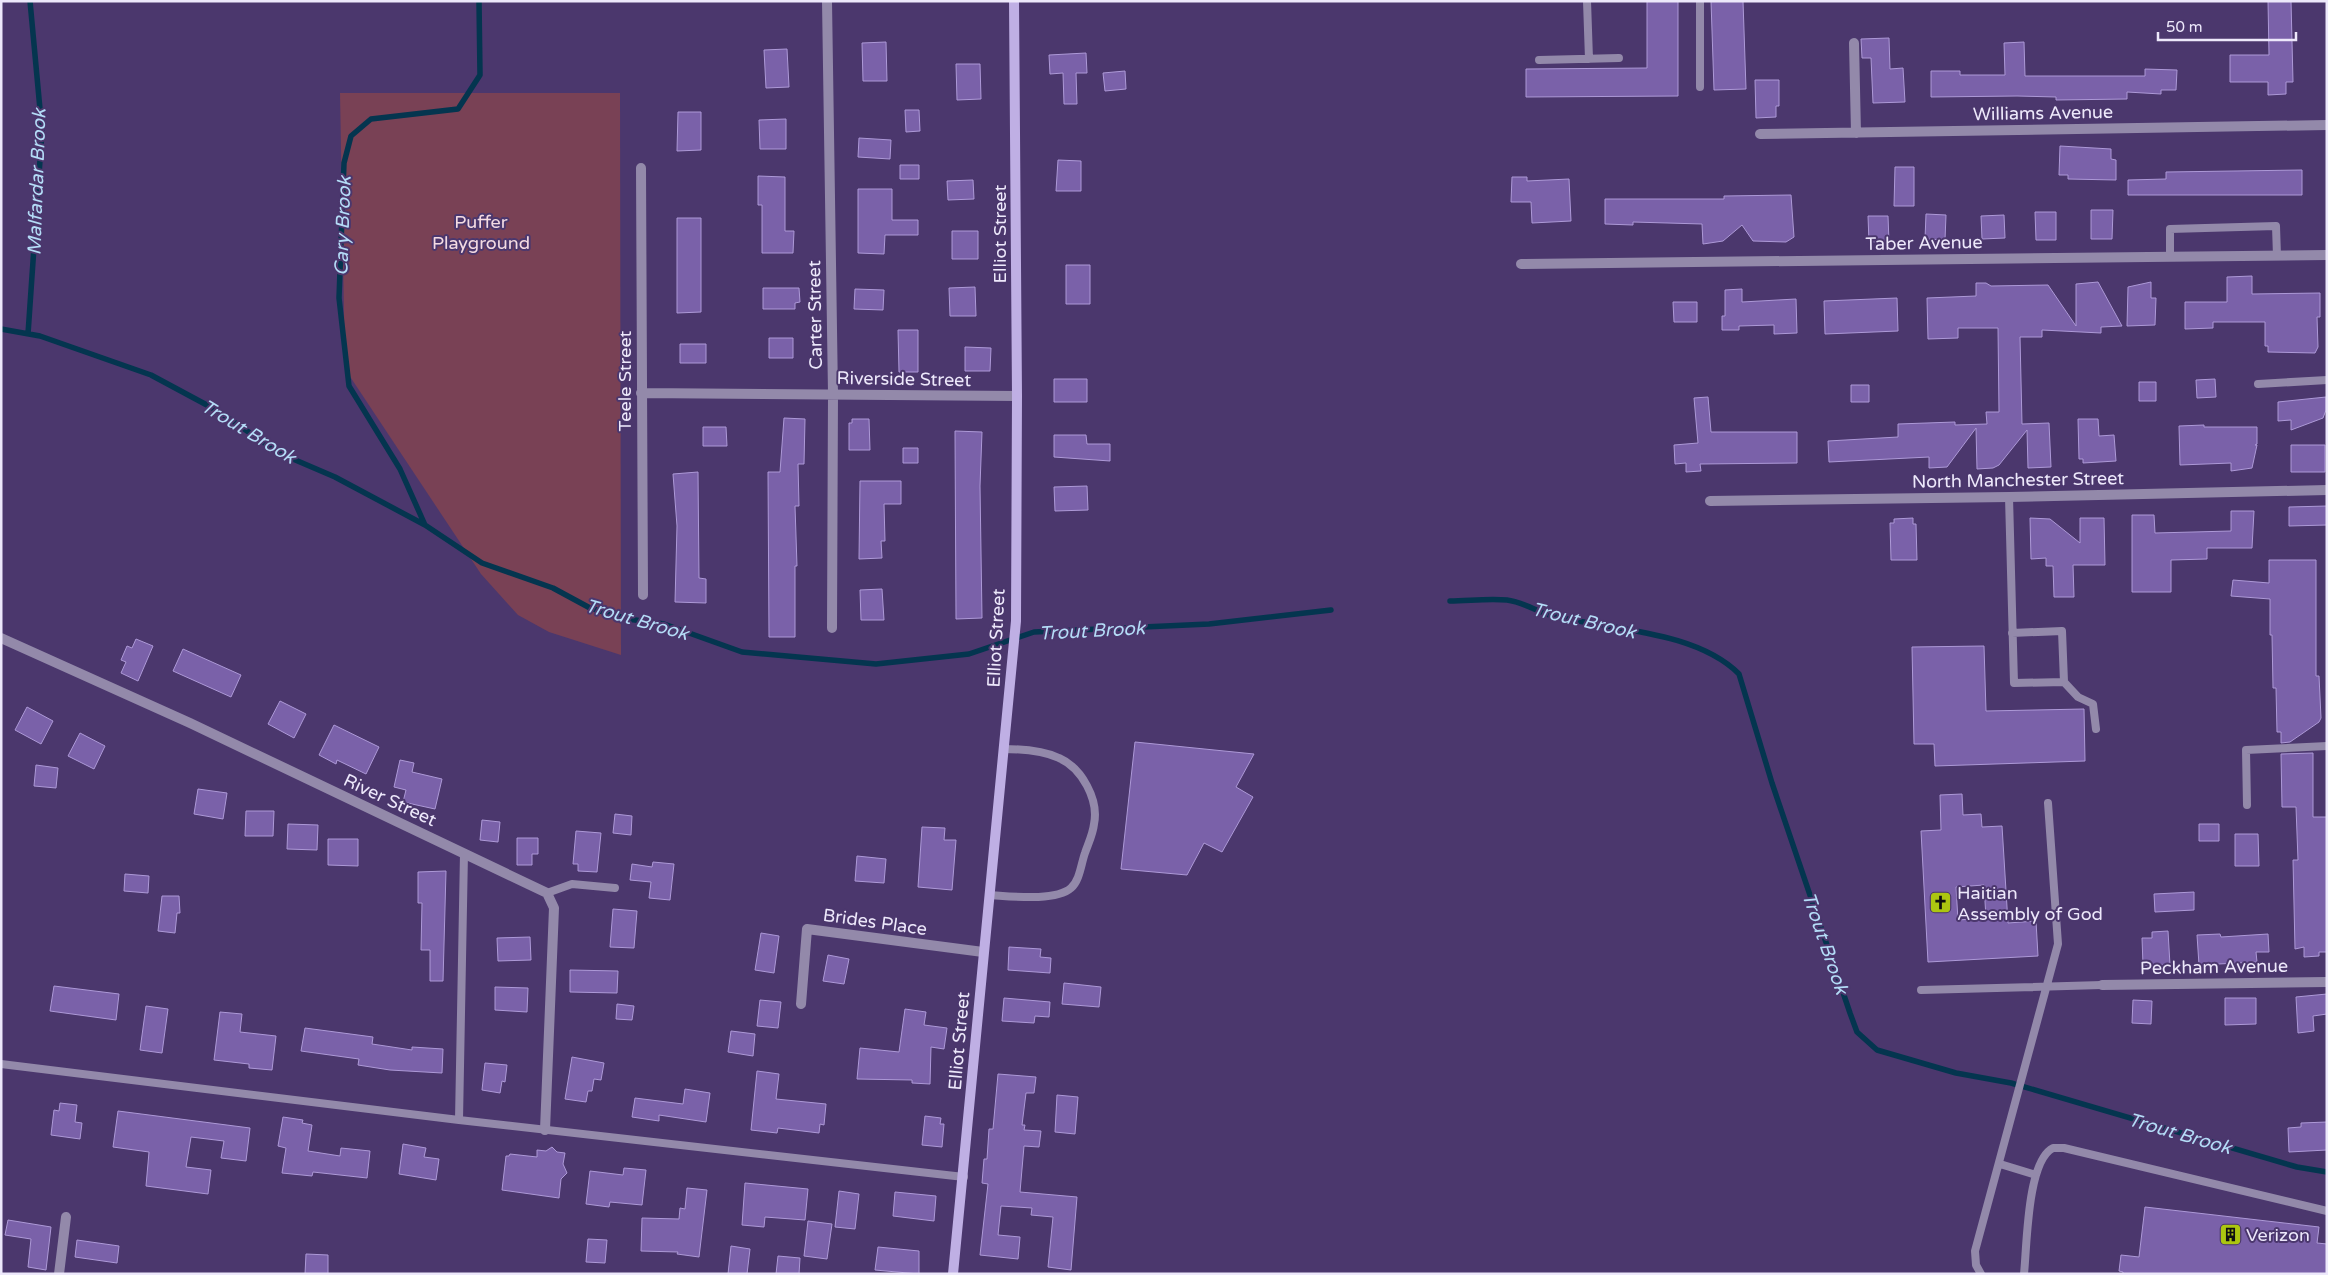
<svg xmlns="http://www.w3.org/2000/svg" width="2328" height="1275" font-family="'Varela Round',sans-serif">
<rect width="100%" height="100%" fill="#4b376d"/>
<path fill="#794155" d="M340 93H620L621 655 549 632 518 615 481 574 345 369Z"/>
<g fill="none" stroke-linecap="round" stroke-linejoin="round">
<path stroke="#04354f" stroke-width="5.5" d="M1 329 40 336 151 375 218 411 279 453 335 477 425 525 482 563 553 588 590 608 628 619 664 624 742 652 876 664 969 654 1034 632 1209 624 1331 610
M28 334 42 131 30 1
M425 525 400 469 349 386 339 298 344 163 351 136 371 119 458 109 480 75 479 1
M1450 601C1468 601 1488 598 1507 600 1523 602 1538 612 1553 616 1612 630 1696 631 1739 674L1772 783 1850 1013 1857 1032 1877 1050 1956 1073 2011 1083 2297 1167 2327 1172"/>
</g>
<path fill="#7a61a9" stroke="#ad99d7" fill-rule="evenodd" d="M1647 1H1678V96L1526 97V69L1647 68Z
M1711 1H1743L1746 89 1714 90Z
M2268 1H2291L2293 82H2286V94L2268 95V82H2230V55H2269Z
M1889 38 1890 69 1903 68 1905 102 1873 103 1871 58H1862L1861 39Z
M886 42 887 81H863L862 43Z
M2024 42 2025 76H2145V69L2177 70 2176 90H2161V94L2127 92V99L2056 100V97L2017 96 1931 97V71H1960V75H2005L2004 43Z
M787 49 789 87 766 88 764 50Z
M1086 53 1087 73H1076L1077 104H1064L1063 73 1050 74 1049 55Z
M956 64H980L981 99 957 100Z
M1125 71 1126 89 1105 91 1103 73Z
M1755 80H1779V106H1776V117L1756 118Z
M905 110H919L920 131 906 132Z
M678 112H701V150L677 151Z
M786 119V149H760L759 120Z
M859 138 891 140 890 159 858 157Z
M2060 146 2111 149V159L2116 160V180L2068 179V175H2059Z
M1058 160 1081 161V191H1056Z
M900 165H919V179H900Z
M1895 167H1914V206H1894Z
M2302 170V195H2128V180L2166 179V172Z
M758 176 785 177V231H794L793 253H762V205H758Z
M1512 177H1527V181L1569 179 1571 221 1532 223 1531 202H1511Z
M973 180 974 199 948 200 947 181Z
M858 189H892V220H918V235H885L884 254 858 253Z
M1791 195 1794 237 1786 242 1753 241 1742 225 1723 241 1703 244 1702 224 1633 222V225L1605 224V199H1724V196Z
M2091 210H2113L2112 239H2091Z
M2035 212H2056V240H2036Z
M1926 214 1946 215 1945 240 1925 239Z
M2004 215 2005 238 1982 239 1981 216Z
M1868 216H1888L1889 242H1869Z
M677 218H701V312L677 313Z
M952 231H978V259H952Z
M1066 265H1090V304H1066Z
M2252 276V294L2320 293V317H2317L2318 347 2315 353 2268 352V346H2265V322H2213V328L2185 329V302H2227V277Z
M2098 282 2122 326 2101 327V333L2042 330V337H2020L2022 424 2049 423 2051 467 2028 468 2027 430 1999 465 1993 468 1977 469 1976 428 1947 467 1929 468V457L1829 462 1828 441 1898 437V424L1955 422V425L1987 424 1986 412H1999L1998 328H1958V338L1928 339 1927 298 1976 296V283H1986L1991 286 2048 285 2076 326V284Z
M2151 282V298H2156L2155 325 2127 326 2128 287Z
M975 287 976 316H950L949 288Z
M763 288H799L800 302 795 303V309H763Z
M855 289 884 290 883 310 854 309Z
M1742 289V302L1796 299 1797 333 1774 334V325L1739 326V330H1722V316H1725V290Z
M1897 298 1898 331 1825 334 1824 301Z
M1673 302H1697V322H1674Z
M898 330H918V372H899Z
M769 338H793V358H769Z
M680 344H706V363H680Z
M965 347 991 348 990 371H965Z
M1054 379H1087V402H1054Z
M2215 379 2216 397 2197 398 2196 380Z
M2139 382H2156V401H2139Z
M1851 385H1869V402H1851Z
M1708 397 1711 432H1797V463L1700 464 1701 471 1686 472V463L1675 464 1674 445 1698 443 1694 398Z
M2326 397V410L2323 418 2291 430V420L2278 421V402Z
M784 418 805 419 804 464H798L799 506H795L797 566H795V637H769L768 472H780Z
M852 419H869L870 450H849V423H852Z
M2078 419H2098L2099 436 2114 435 2116 461 2083 463V459H2079Z
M2204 425V427H2257V444L2255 445H2257L2252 468 2231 471V463L2180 465 2179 426Z
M703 427H726L727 446H703Z
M955 431 982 432 980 486 982 618 956 619Z
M1054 435H1086L1087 444H1110V461L1054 457Z
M2291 445H2325V472H2291Z
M903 448H918V463H903Z
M698 472 699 578 706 579V603L675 602 677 526 673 474Z
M860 481H901V504H884L885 541H881L882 558 859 559Z
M1087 486 1088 510 1055 511 1054 487Z
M2327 506V525L2289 526V507Z
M2231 511H2254L2252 548H2207V559L2171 560V592H2132V515H2154L2155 533 2231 531Z
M1913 518V524H1916L1917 560H1891L1890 523H1894V519Z
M2030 518 2050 519 2080 543V518H2104L2105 565H2073L2074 597H2054L2053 566H2046V558L2031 559Z
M2269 560H2316V676H2319L2321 718 2319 722 2290 742 2281 743V732H2277L2276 688H2273L2272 635H2270V599L2231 596 2233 580 2269 583Z
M882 589 884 620H861L860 590Z
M136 639 153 646 138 681 121 673 126 662 121 660 127 646 132 648Z
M1984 646 1986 711 2084 709 2085 761 1935 766 1934 744H1914L1912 647Z
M183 649 241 675 231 697 173 671Z
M280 701 306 714 294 738 268 724Z
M27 707 53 721 41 744 15 730Z
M334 725 379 747 366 774 337 760 336 764 319 755Z
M80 733 105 746 94 769 68 756Z
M1135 742 1254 754 1236 787 1253 797 1222 852 1204 843 1187 875 1121 869Z
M2313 753V817H2327V952H2319V956L2304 957V947L2295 949 2293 860H2298L2296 807H2282L2281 754Z
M400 760 414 763 412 772 442 779 435 809 403 802 406 790 394 787Z
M36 765 58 768 56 788 34 786Z
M198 789 227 793 223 819 194 814Z
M1962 794 1963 815 1981 814 1982 827 2002 826 2008 923 2036 921 2038 956 1928 962 1921 831 1941 830 1940 795ZM1984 885 1986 918 1958 920 1956 887Z
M246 811H274L273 836H245Z
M615 814 632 816 631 835 613 833Z
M482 820 500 822 498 842 480 840Z
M288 824 318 825 317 850 287 849Z
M2199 824H2219V841H2199Z
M922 827 945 828 944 840H956L952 890 918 887Z
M576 831 601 833 597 872 578 871V864H573Z
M2235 834H2258L2259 866H2235Z
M517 838H538V854H532V865H517Z
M328 839H358V866L328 865Z
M857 856 886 859 884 883 855 881Z
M653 862 674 864 670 900 649 898 651 882 630 880 632 864 652 867Z
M446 871 443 981H430V950H421L422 903H418V872Z
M125 874 149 876 148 893 124 891Z
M2194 892V910L2155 912 2154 894Z
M162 896H179L180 913H177L175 933 158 931Z
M613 909 637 911 634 948 610 947Z
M2168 931 2170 965H2143L2142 938H2152V932Z
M761 933 779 936 774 973 755 970Z
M2220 934 2221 937 2268 934 2269 952H2256L2257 962 2199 965 2197 935Z
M530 937 531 960 498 961 497 938Z
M1009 947 1041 949 1040 957 1051 958 1050 973 1008 970Z
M828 955 849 959 844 984 823 981Z
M570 970 618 971 617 993 570 992Z
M1064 983 1101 987 1099 1007 1062 1004Z
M54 986 119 994 116 1020 50 1011Z
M495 987 528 988 527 1012 495 1010Z
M2327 994V1014L2313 1016 2314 1031 2298 1033 2296 997Z
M1004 998 1050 1002 1049 1017 1035 1016 1034 1023 1002 1021Z
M2225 998H2256V1024L2225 1025Z
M760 1000 781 1002 778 1028 757 1026Z
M2133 1000 2152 1001 2151 1024 2132 1023Z
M617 1004 634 1006 632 1020 616 1019Z
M146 1006 168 1009 162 1053 140 1050Z
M905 1009 926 1012 924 1025 947 1028 944 1049 931 1047 930 1084 912 1083V1080L857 1079 860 1048 899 1052Z
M220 1012 242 1014 240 1032 276 1036 272 1070 249 1068V1064L214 1060Z
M305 1028 373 1037 372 1044 412 1050V1047L443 1049 442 1073 390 1070 358 1065 359 1059 301 1051Z
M731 1031 755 1034 753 1056 728 1052Z
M572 1057 604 1063 601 1080 594 1079 592 1091H588L586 1102 565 1099Z
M485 1063 507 1065 505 1082 502 1081 500 1093 482 1090Z
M757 1071 779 1074 776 1099 826 1104 824 1125 820 1124 819 1133 778 1128 777 1133 751 1130Z
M998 1074 1036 1077 1034 1093H1026L1022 1125H1025L1024 1130 1041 1131 1039 1147 1024 1146 1020 1192 1077 1197 1071 1270 1048 1267 1053 1217 1031 1215 1032 1208 1001 1206 998 1235 1020 1237 1018 1259 980 1255 988 1184 982 1183 984 1159H987L989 1129H993Z
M685 1089 710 1093 706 1122 659 1115V1121L632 1117 635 1098 683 1104Z
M1057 1095 1078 1097 1075 1134 1055 1132Z
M60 1103 77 1105 75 1122 82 1123 80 1139 51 1135 54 1110 59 1111Z
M118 1111 250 1128 246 1161 221 1158 224 1141 191 1137 186 1167 211 1170 208 1194 146 1186 149 1152 113 1147Z
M925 1116 941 1118 940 1124H944L942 1147 922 1145Z
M283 1117 303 1120 302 1123 312 1125 308 1151 340 1156 341 1148 370 1151 367 1178 313 1172 312 1176 282 1173 286 1148 278 1146Z
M2327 1122V1150L2289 1152 2288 1128 2301 1127V1123Z
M403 1144 426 1148 424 1157 439 1159 436 1180 399 1174Z
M552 1147 557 1152 565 1153 563 1164 567 1173 561 1179 559 1198 502 1190 506 1156H509L510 1154 537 1157V1150L546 1151Z
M624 1168 646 1170 642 1205 610 1202 609 1207 586 1204 590 1171 623 1175Z
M745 1183 808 1189 805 1220 765 1217 764 1227 742 1225Z
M687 1188 707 1190 699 1257 677 1254 678 1252 641 1251 642 1218 679 1219 680 1208 685 1209Z
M839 1191 859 1194 855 1229 835 1227Z
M895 1192 936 1196 934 1221 893 1216Z
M2145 1207 2319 1227 2317 1243 2327 1244V1274H2123V1272L2119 1271 2121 1255 2139 1257Z
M8 1220 51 1227 46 1270 28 1267 31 1239 5 1235Z
M808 1221 832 1224 827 1259 804 1256Z
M588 1239 607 1240 605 1263 586 1262Z
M77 1240 119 1246 117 1263 75 1257Z
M731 1246 750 1249 747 1274H728Z
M878 1247 919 1251V1274L875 1270Z
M306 1254 328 1255V1274H305Z
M778 1256 800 1258 799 1274H776Z"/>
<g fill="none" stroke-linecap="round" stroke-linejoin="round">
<path stroke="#9389aa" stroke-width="8" d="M1587 1 1589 59
M1700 1V87
M1539 60 1619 58
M2170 257V229L2276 226 2277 256
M2258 384 2327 380
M2009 497 2014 683 2064 682 2062 631 2012 633
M2064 682 2078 697 2093 704 2096 729
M2247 805 2246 750 2327 746
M547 893 572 884 615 888
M989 895C1009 896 1055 902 1071 888 1080 880 1081 864 1085 853 1088 844 1093 834 1094 824 1099 800 1082 768 1059 758 1042 750 1022 749 1003 749
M1921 990 2102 985
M1 1064 459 1120 964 1177
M459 1120 464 853
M2000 1164 2036 1175
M1981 1274 1976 1265 1975 1251 2058 944 2048 803
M2024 1274C2027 1246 2027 1161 2053 1148H2064L2327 1211"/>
<path stroke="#9389aa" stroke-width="10" d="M827 1 833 394 832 628
M1854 43 1856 133
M1760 134 2327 125
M641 168 643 595
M1521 264 2327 255
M641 393 1017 396
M1710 501 2009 497 2327 490
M1 638 190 723 547 893 554 908 545 1130
M2102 985 2327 982
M801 1004 807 929 983 952
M59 1274 66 1217"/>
<path stroke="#bfafe4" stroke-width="10" d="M953 1274 1016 621 1017 396 1014 1"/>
</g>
<defs>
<symbol id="church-square" viewBox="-11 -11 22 22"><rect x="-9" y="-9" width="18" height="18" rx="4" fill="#acc610" stroke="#4b376d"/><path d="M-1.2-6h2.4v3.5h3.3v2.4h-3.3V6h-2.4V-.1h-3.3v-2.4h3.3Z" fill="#111"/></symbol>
<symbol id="building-square" viewBox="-11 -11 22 22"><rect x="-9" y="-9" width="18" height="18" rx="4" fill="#acc610" stroke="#4b376d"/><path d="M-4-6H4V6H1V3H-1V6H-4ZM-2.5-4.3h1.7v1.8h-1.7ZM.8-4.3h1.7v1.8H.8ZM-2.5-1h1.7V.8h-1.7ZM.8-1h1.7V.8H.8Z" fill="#111"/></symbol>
</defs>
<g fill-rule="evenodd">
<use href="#church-square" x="1928" y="890" width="25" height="25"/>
<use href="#building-square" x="2218" y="1222" width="25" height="25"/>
</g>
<g text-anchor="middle" stroke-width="4" stroke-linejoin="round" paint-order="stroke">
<g font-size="18" fill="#ede8fb" stroke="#4b376d">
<text transform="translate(2043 113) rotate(-1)" y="6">Williams Avenue</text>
<text transform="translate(1000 234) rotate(-90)" y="6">Elliot Street</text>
<text transform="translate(1924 243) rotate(-1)" y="6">Taber Avenue</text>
<text transform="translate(815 315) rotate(-91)" y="6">Carter Street</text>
<text transform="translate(904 379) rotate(1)" y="6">Riverside Street</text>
<text transform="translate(625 381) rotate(-90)" y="6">Teele Street</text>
<text transform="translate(2018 480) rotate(-1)" y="6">North Manchester Street</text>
<text transform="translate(996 638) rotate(-87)" y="6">Elliot Street</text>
<text transform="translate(390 800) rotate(25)" y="6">River Street</text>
<text transform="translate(875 922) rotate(8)" y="6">Brides Place</text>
<text transform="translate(2214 967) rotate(-1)" y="6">Peckham Avenue</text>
<text transform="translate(959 1041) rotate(-85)" y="6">Elliot Street</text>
</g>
<g font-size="18" fill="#f4dbe2" stroke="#4b376d">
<text x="481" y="228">Puffer<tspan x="481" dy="21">Playground</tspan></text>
</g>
<g font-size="18" fill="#ede8fb" stroke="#4b376d" text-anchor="start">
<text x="1957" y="899">Haitian<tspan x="1957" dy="21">Assembly of God</tspan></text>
<text x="2246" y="1241">Verizon</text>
</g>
<g font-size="19" font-style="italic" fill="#b4dcf7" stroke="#4b376d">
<text transform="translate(36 182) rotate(-88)" y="7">Malfardar Brook</text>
<text transform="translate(342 226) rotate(-88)" y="7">Cary Brook</text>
<text transform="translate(249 431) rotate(31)" y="7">Trout Brook</text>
<text transform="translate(637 619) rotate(16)" y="7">Trout Brook</text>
<text transform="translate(1584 620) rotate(13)" y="7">Trout Brook</text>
<text transform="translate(1092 630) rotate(-3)" y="7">Trout Brook</text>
<text transform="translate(1826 943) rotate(71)" y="7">Trout Brook</text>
<text transform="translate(2180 1133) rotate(16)" y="7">Trout Brook</text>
</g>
</g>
<rect width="2328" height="1275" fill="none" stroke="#ede8fb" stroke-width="5"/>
<path d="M2158 32v8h138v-8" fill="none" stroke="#ede8fb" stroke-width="2.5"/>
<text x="2166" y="32" font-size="15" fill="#ede8fb" stroke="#4b376d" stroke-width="4" paint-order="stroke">50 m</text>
</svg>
